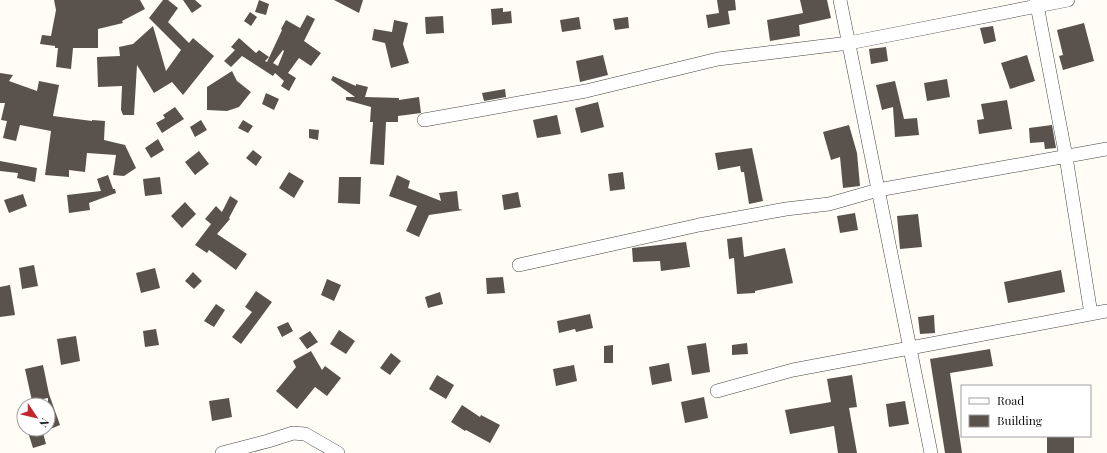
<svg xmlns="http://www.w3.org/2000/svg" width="1107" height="453" font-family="'Playfair Display',serif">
<rect width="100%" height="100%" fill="#fffdf5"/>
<path fill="#5a524d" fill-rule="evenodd" d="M54 0H140L145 9 122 21 123 23 98 29V48H73L71 69 56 67 58 48H55V46L40 44 42 35 51 36 56 10Z
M163 0H168L178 8 168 22 189 43 193 38 214 56 183 95 172 82 154 93 137 65 134 115H123L121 110 122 86 98 87 97 57 120 56 119 47 133 44 153 26 166 71 181 50 149 18Z
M183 0H195L202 6 192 13Z
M259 0 269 4 266 15 255 12Z
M334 0H363L359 13Z
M717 0H735L736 10 728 11 730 24 708 28 706 15 719 13Z
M800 0H827L831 18 799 25 800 36 770 41 767 20 803 13Z
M503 8V12L511 11 512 23 492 25 491 9Z
M250 12 257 17 251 26 244 21Z
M307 15 315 19 304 41 321 53 311 66 299 58 288 73 296 78 289 91 281 86 284 81 275 73 273 76 242 56 231 67 224 61 235 50 231 47 239 38 256 53 259 50 269 57 265 61 267 62 282 30 281 29 286 20 300 28ZM283 50 284 51 278 66 273 63Z
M443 16 444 33 426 34 425 17Z
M579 17 581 29 562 32 560 20Z
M628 17 629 28 615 30 613 19Z
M394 20 408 23 403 44 409 63 391 68 385 43 372 40 374 29 392 32Z
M1084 23 1094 61 1063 70 1059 56 1063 55 1057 30Z
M993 26 996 41 984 44 980 28Z
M886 47 888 61 871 64 869 49Z
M603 55 608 75 580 82 576 61Z
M1027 55 1035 81 1010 89 1001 63Z
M232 71 237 81 251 92 239 107 227 111 207 110V87Z
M0 73 13 75 9 81 37 91 39 81 59 85 53 116 92 121V120L105 121 104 140 125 145 136 168 124 176 113 175 116 155 87 153 85 172 69 170V177L45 175 51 131 20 125 16 141 3 138 7 121 1 120 5 103H0Z
M333 76 356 86V84L368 87 365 97 399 98V100L419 97 421 113 398 116V122H386L384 165 370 164 373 122H370L371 107 346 100V97H355L331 80Z
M947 79 950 97 927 101 924 83Z
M895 81 904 119 917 118 919 135 895 137 893 107 882 110 876 85Z
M505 89 506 97 484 101 482 93Z
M266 93 279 99 274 110 262 104Z
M1007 100 1012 129 979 134 977 120 984 119 981 104Z
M598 102 604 127 581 133 575 108Z
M175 107 184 119 162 133 156 123 165 118 163 115Z
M557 115 561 134 537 138 533 120Z
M201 120 207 130 195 137 190 127Z
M243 120 253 126 248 133 238 128Z
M849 125 857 153 860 186 843 188 840 157 831 160 823 132Z
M1052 125 1056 148 1045 149 1044 142 1030 143 1029 128Z
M309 129 319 130 318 140 309 138Z
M158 139 164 150 151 158 145 148Z
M752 148 763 201 749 204 744 172H741L740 166 718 170 715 153Z
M253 150 262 157 256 166 246 158Z
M199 151 209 164 195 175 185 162Z
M0 161 37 168 35 182 17 178 18 173 0 171Z
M289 172 304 181 294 198 279 188Z
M623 172 625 189 610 191 608 174Z
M108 175 113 189H115L116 193 89 203 90 210 69 213 67 195 101 191 97 179Z
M397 175 410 181 408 188 441 201 439 193 457 191 459 209 463 210 429 215 419 237 406 231 417 206 389 196Z
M160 177 162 194 145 196 143 179Z
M339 177H361L360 204 338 203Z
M518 192 521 207 504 210 502 195Z
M23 194 27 206 9 213 4 200Z
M230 196 238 201 229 218 230 219 217 234 247 254 236 270 209 250 207 253 195 245 211 224 205 219 216 206 222 212Z
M185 202 196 214 182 228 171 216Z
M855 213 858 230 840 233 837 216Z
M918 214 922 247 900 249 897 216Z
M742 237 744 257 785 248 793 283 755 291V293L737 294 734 258 729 259 727 239Z
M686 242 690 267 661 271 660 261 633 262 632 248Z
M34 265 38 286 22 289 19 268Z
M155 268 160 288 141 293 136 273Z
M1061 270 1065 292 1008 303 1004 282Z
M193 272 202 281 194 289 185 281Z
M503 277 505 293 487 294 486 278Z
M327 279 341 285 334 301 321 295Z
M10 285 15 315 0 317V287Z
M256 291 272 302 241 344 232 337 252 312 245 307Z
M440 292 443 304 428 308 425 297Z
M216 304 225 310 214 327 204 321Z
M590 314 593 328 576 332 575 329 559 333 557 321Z
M934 315 935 333 920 334 918 317Z
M288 322 293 331 282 337 277 327Z
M156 329 159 345 145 347 143 331Z
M339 330 355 341 346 354 330 344Z
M310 331 318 342 307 349 299 338Z
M76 336 80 361 61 365 57 339Z
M706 343 710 372 692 375 687 346Z
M747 343 748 354 732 355V345Z
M613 345V363H604V346Z
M990 349 993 366 950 373 962 453H945L930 359Z
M311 351 322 370 325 366 341 378 327 396 315 387 297 409 276 391 296 367 293 361Z
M391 353 401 361 390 375 380 368Z
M669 363 672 381 652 385 649 367Z
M43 365 49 394 60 425 48 430V398L32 401 25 369Z
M574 365 577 381 556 386 553 369Z
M437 375 454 385 446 399 429 389Z
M852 375 857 407 849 408 857 453H838L834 426 790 434 785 410 831 402 827 379Z
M704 397 708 418 685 423 681 402Z
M229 398 232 417 212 421 209 401Z
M905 401 909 424 889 427 886 404Z
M462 405 480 417 481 415 500 425 490 443 466 430 465 431 451 422Z
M27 429H42L46 444 33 448Z
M1047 436H1074V453H1047Z"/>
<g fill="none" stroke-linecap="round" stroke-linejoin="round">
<defs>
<path id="minor" d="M840 0 931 453
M1036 0 1066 157 1091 314
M424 120 586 91 718 59 849 43 1068 0
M519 265 699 225 786 209 829 204 878 190 1107 149
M717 391 793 370 1107 311
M222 453 268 441 293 433 305 434 338 453"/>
</defs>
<use href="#minor" stroke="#444" stroke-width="14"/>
<use href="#minor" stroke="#fff" stroke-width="13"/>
</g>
<rect x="961" y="385" width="130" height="52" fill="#ffffff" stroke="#a0a0a0"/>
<rect x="969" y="398" width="20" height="6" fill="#ffffff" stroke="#a0a0a0"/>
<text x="997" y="405" font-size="12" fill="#111111">Road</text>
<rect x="969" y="415" width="20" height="12" fill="#5a524d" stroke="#a0a0a0"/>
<text x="997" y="425" font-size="12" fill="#111111">Building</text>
<g transform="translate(36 417) rotate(125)"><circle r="19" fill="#ffffff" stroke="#a0a0a0"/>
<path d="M0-3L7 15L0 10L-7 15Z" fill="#c4262e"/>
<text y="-6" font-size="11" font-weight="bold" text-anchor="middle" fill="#111111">N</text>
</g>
</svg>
